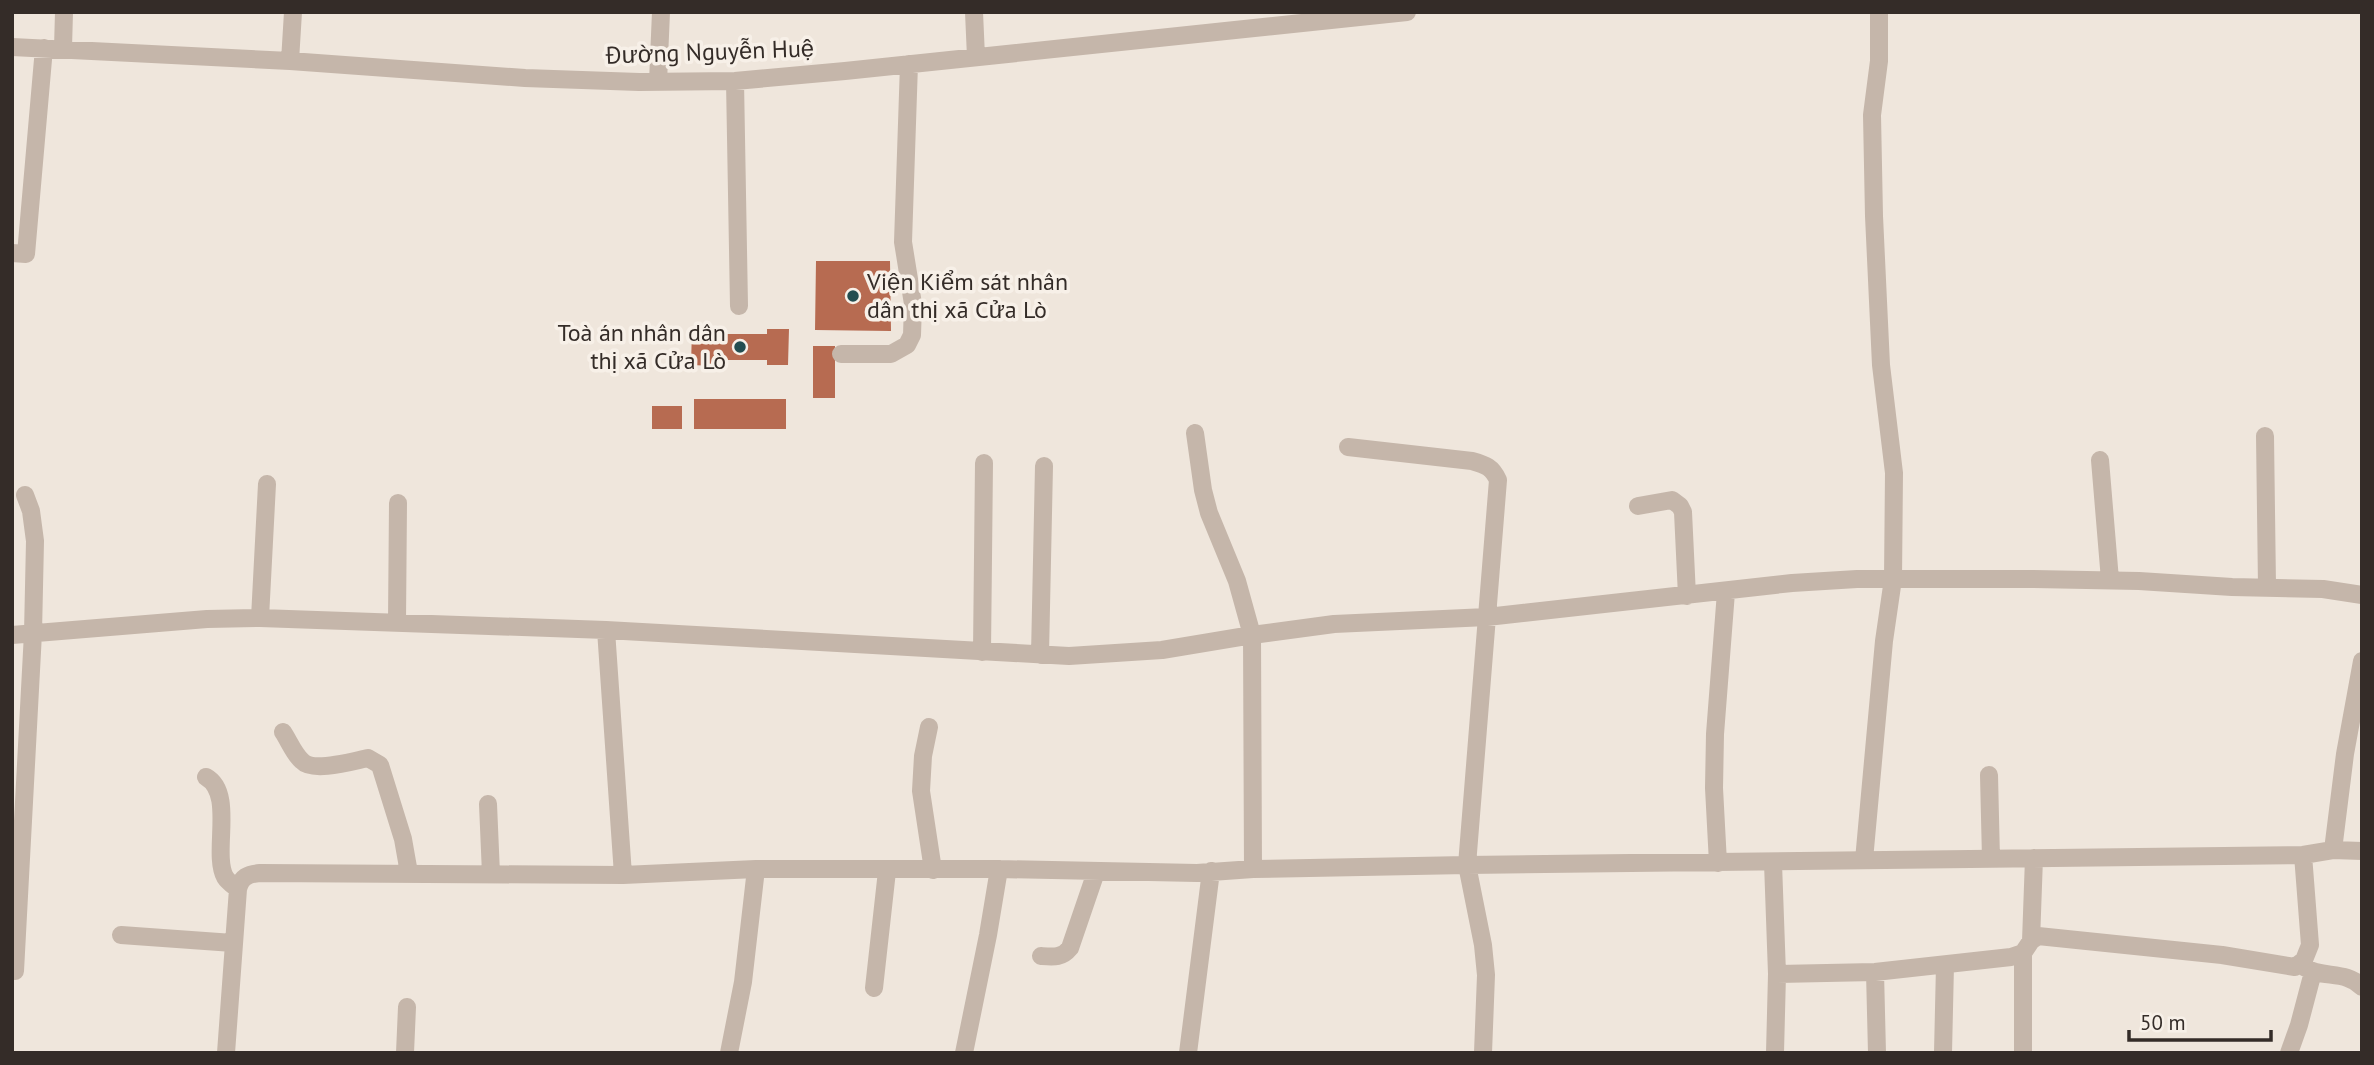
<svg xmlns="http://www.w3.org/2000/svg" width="2374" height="1065" font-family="'PT Sans',sans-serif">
<rect width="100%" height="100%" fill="#efe6dc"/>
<path fill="#b76b51" d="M816 261H890L891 331 815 330Z
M692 329 713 330V334H767V329H789L788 365H767V360H716V366L691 365Z
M813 346H835V398H813Z
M694 399H786V429H694Z
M652 406H682V429H652Z"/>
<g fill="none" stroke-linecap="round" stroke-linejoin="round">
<path stroke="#c5b6aa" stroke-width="18" d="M974 12 976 57
M12 47 290 61 525 78 639 82 735 81 845 71 1407 12
M63 48 64 12
M290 61 293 12
M735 81 739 306
M658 82 661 12
M12 253 26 254 44 48
M841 354H891L907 345 912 335 913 304 903 242 909 64
M1195 433 1203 490 1209 513 1237 581 1252 635 1253 869
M2265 436 2267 586
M1348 447 1472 461C1486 465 1492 467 1498 480L1467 865 1483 945 1486 975 1483 1053
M2100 460 2110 580
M1638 506 1672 500 1680 506 1683 512 1687 596
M260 618 267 484
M397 622 398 503
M606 630 623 875 756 869H999L1197 873 1253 869 1467 865 2303 855 2333 850 2362 851
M12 635 207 619 260 618 606 630 1069 656 1162 650 1252 635 1334 624 1487 617 1792 583 1857 579H2034L2139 581 2232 587 2323 589 2362 595
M982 652 984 463
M1040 655 1044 466
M929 727 923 756 921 791 933 870
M283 732C289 741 294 754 302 761 313 773 353 761 368 758L380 765 403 839 409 873
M1989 775 1991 859
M206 777C235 793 212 853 225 877 228 882 233 885 238 889
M488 804 491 874
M2333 850 2345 754 2362 661
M1864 860 1884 641 1893 579 1894 473 1881 365 1874 216 1872 115 1879 61V12
M1718 863 1714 788 1715 734 1726 592
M1773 863 1777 974 1775 1053
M121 935 233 943
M2031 941 2034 858
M1041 956C1054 957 1062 958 1070 948L1096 872
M2304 967C2322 979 2346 970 2362 987
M15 971 33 633 35 541 31 511 25 495
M1875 972 1877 1053
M1777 974 1875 972 2011 957 2023 953 2031 941 2038 936 2222 955 2295 967 2304 960 2310 945 2303 855
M874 988 887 871
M226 1053 238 889C241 877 248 874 260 873L623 875
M405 1053 407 1007
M729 1053 743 982 756 869
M964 1053 988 935 999 869
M1188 1053 1211 871
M1943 1053 1945 965
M2023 1053V953
M2289 1053 2299 1025 2313 972"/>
</g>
<g fill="#234d50" stroke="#f7f0e8" stroke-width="2.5">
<circle cx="853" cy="296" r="7"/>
<circle cx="740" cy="347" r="7"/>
</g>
<g text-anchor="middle" stroke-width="7" stroke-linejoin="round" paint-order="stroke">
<g font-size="24" fill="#342c28" stroke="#f7f0e8">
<text transform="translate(710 52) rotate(-2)" y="8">Đường Nguyễn Huệ</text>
</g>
<g font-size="24" fill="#342c28" stroke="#f7f0e8" text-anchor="start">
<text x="867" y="290">Viện Kiểm sát nhân<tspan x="867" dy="28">dân thị xã Cửa Lò</tspan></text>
<text x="726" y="341" text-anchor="end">Toà án nhân dân<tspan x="726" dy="28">thị xã Cửa Lò</tspan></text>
</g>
</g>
<rect width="2374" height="1065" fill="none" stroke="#342c28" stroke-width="28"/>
<path d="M2129 1030v10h142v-10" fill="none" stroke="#342c28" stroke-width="3.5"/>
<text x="2140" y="1030" font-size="21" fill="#342c28" stroke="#f7f0e8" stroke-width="5" paint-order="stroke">50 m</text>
</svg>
